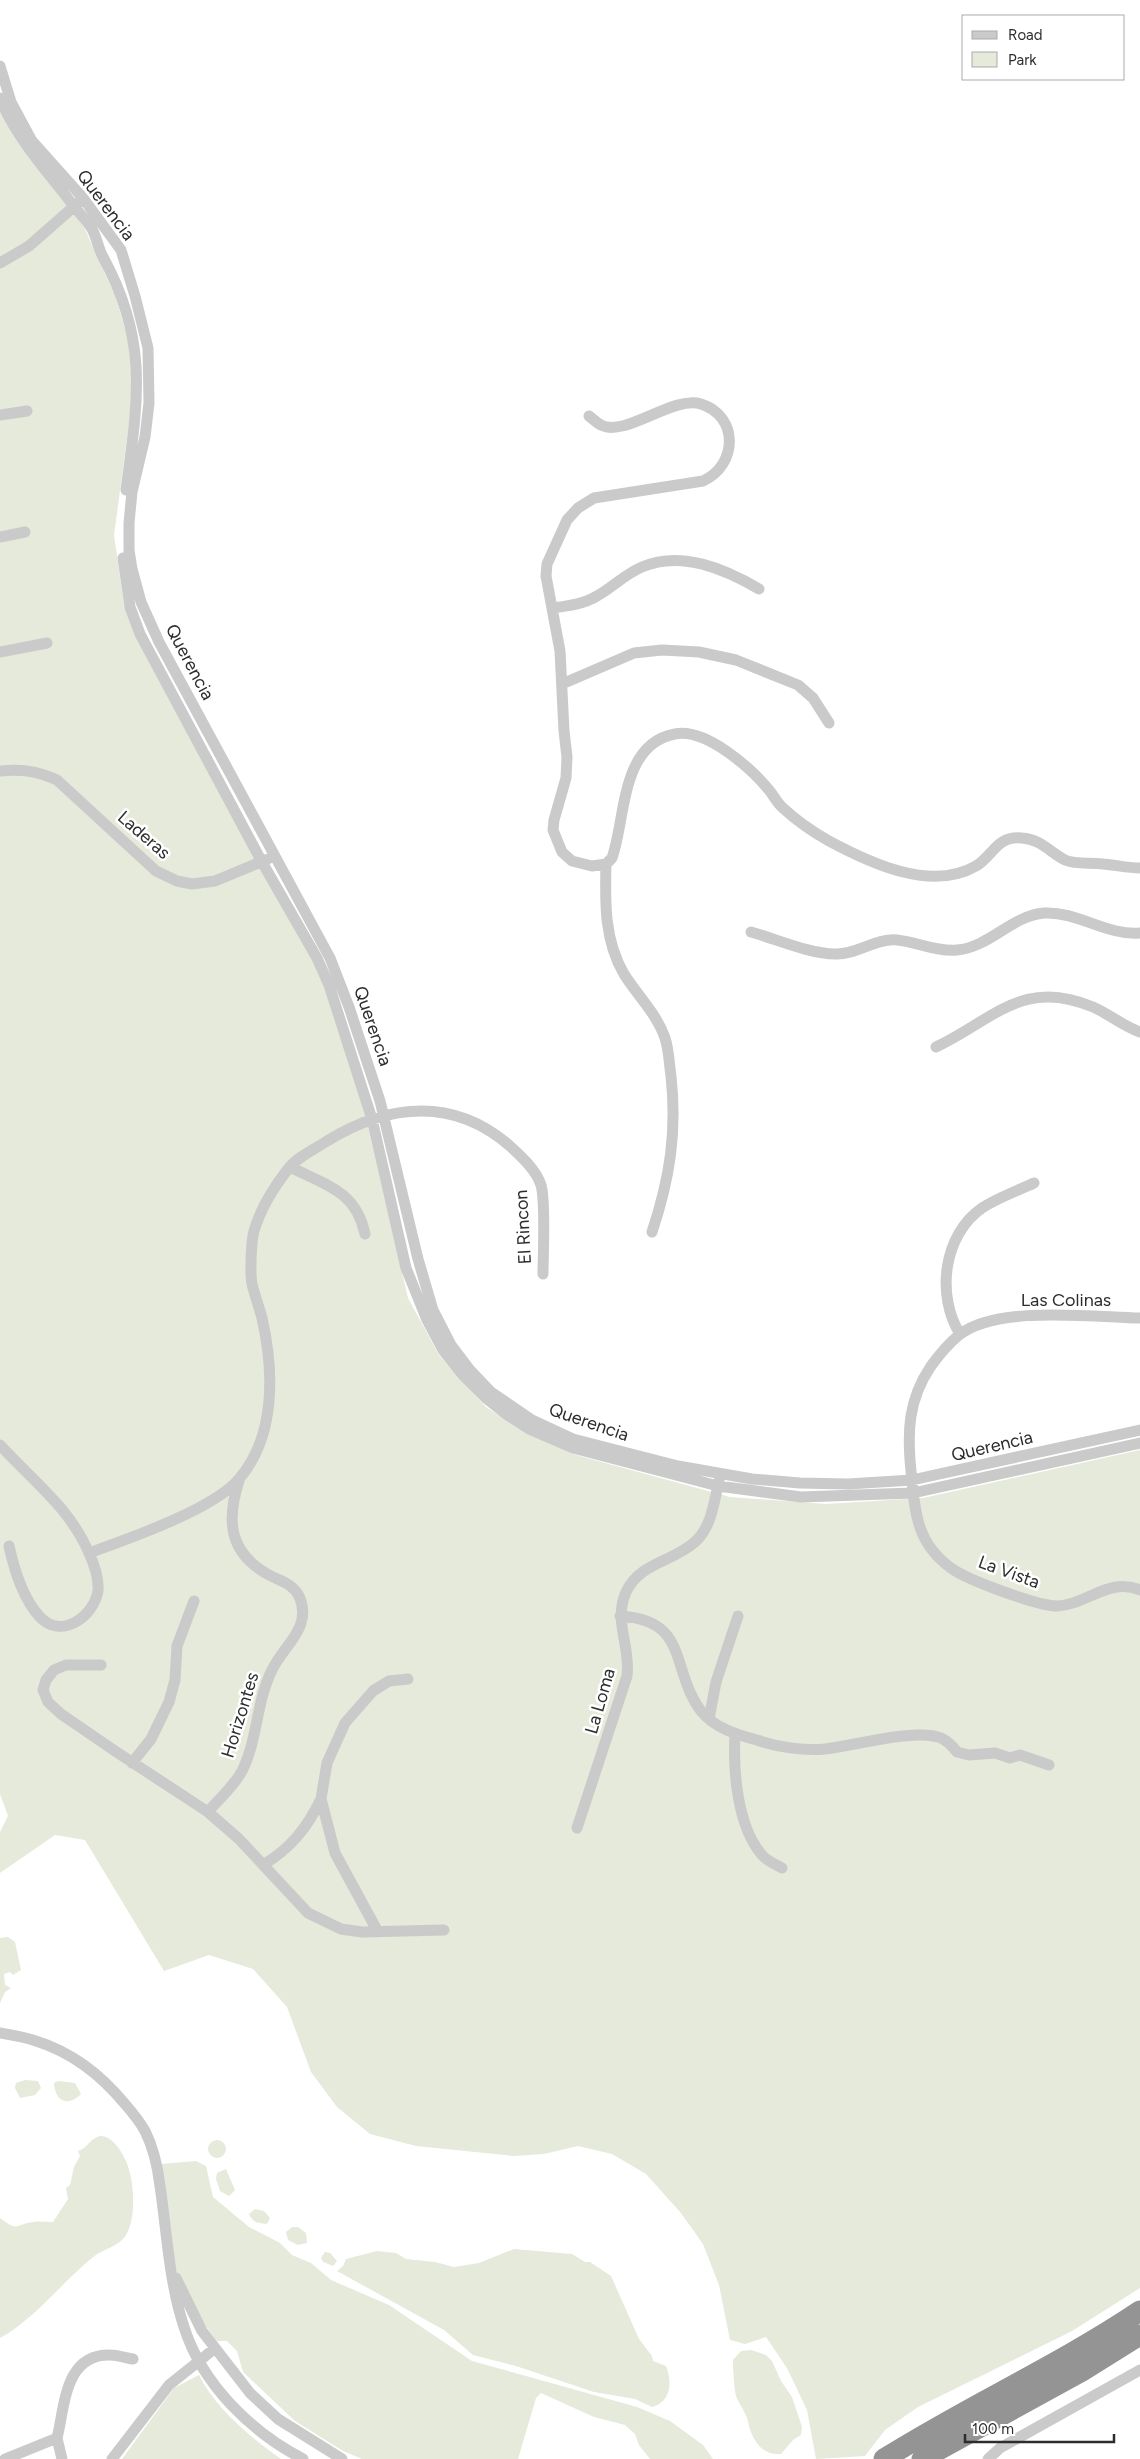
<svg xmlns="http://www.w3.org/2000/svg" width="1140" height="2459" font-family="Figtree,sans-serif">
<rect width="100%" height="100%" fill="#fff"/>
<path fill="#e5eada" d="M0 106 84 227 116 298 131 349 133 395 114 535 124 605 315 961 359 1088 408 1298 439 1355 486 1407 528 1434 576 1455 730 1497 826 1504 923 1498 1140 1450V2288L1072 2331 918 2407 885 2430 865 2456 816 2459 807 2410 787 2368 766 2337 745 2344 730 2340 719 2285 703 2244 681 2213 646 2174 612 2154 578 2146 544 2154 514 2156 416 2146 370 2134 337 2107 311 2072 287 2007 253 1969 209 1955 164 1971 85 1840 55 1835 0 1873V1832L8 1816 0 1794Z
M8 1937 15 1942 21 1970 13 1975 10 1972 4 1974 5 1985 11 1988 5 1992 0 2003V1938Z
M25 2080 38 2081 41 2088 35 2095 20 2098 15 2088 16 2083Z
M58 2081 75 2083 81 2094C68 2107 55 2102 54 2083Z
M100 2136C112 2136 121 2150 126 2161 134 2179 137 2217 126 2235 119 2247 102 2249 92 2258 61 2283 35 2319 0 2338V2218C19 2233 15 2224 33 2222 39 2221 46 2222 53 2222L68 2199 66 2188 70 2185 74 2167 80 2156 78 2151C88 2148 89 2139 100 2136Z
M208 2149a9 9 0 1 1 18 0a9 9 0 1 1-18 0Z
M196 2161 206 2166 213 2197 249 2227 280 2243 292 2255 311 2263 331 2280 389 2305 472 2361 637 2407 670 2421 703 2445 713 2459H650L639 2445 635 2434 625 2425 594 2417 541 2393 536 2398 518 2459H362L343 2451 295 2421 243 2372 237 2351 227 2341H217C203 2325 178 2280 173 2260 166 2229 165 2195 161 2164Z
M226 2169 235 2190 229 2196 220 2191 216 2179 217 2173Z
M255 2209 264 2211 270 2218 267 2224C258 2223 253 2223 249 2214Z
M292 2227H298L306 2233 307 2243 298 2245 288 2240 286 2232Z
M514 2249 572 2254 585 2262H590L611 2276 639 2339 652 2356 653 2361 666 2366C672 2382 672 2401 652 2407L635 2399 594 2392 516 2366 473 2355 444 2330 337 2271 343 2266 346 2259 377 2251 396 2253 406 2259 435 2262 454 2267 479 2263Z
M325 2252 330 2253 337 2261 333 2266 323 2262 321 2258Z
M751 2350 766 2355 772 2361 781 2381 792 2397 802 2427 801 2435 793 2440 781 2454C761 2456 751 2438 748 2421 746 2413 739 2404 736 2396 734 2388 733 2369 733 2360L741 2351Z
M199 2375C215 2408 251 2438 281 2459H122L174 2388Z"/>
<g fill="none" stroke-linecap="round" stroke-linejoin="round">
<path stroke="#cacaca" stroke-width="11" d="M0 66 11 102 32 141 83 198 121 250 135 296 148 348 149 403 145 437 132 492 129 523V550L132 569 141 602 159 642 330 958 349 1007 380 1101 418 1259 433 1310 451 1345 470 1370 491 1392 532 1420 573 1439 678 1466 752 1479 800 1483 848 1484 912 1480 1140 1430
M0 98C16 138 47 171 73 205 79 213 87 220 92 229 97 238 98 248 103 257 149 341 138 400 126 490
M0 263 29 246 78 203
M0 415 27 411
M589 416C593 419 597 423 601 425 625 438 673 395 701 404 739 416 738 465 703 481L594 498 578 508 567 520 547 564 546 576 560 651 564 731 567 757 566 778 554 820 553 830 562 852 572 861 592 866 606 864 612 858C626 819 620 744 675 734 706 728 751 768 769 790 774 796 777 803 783 808 797 821 813 832 829 841 870 863 931 892 976 866 993 856 997 835 1022 838 1040 839 1050 852 1065 860 1077 865 1090 862 1103 864 1116 865 1127 868 1140 868
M0 537 25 532
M123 558 130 607 140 634 262 862 317 958 329 985 372 1119 406 1268 427 1320 443 1350 463 1375 487 1399 506 1414 529 1429 573 1448 718 1486 801 1497 913 1493 1140 1443
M552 608C567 606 584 604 597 596 613 587 625 574 642 567 681 550 725 569 759 589
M0 652 47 643
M562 684 634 653 662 650 699 652 736 660 798 685 813 698 829 723
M0 771C22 769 37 771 57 780L156 871 177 881 192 884 215 881 268 859
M606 864C605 902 604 940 624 974 637 995 657 1014 665 1038 669 1050 669 1063 671 1076 677 1132 670 1178 652 1232
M751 932C776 939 810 954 835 954 857 955 875 938 897 940 917 942 937 952 957 950 990 947 1011 916 1044 913 1077 911 1107 936 1140 933
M936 1047C993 1020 1023 977 1093 1007 1109 1014 1123 1026 1140 1032
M290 1167C326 1185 356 1191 365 1234
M1140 1318C1092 1317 997 1305 959 1335 948 1344 939 1355 931 1366 908 1400 907 1432 911 1471 915 1510 915 1542 951 1568 967 1580 1038 1606 1057 1606 1087 1605 1108 1577 1140 1590
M960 1334C936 1296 943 1235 982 1208 997 1198 1017 1191 1034 1183
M0 1445C32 1480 70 1508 89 1553 94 1564 99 1579 98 1591 94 1616 61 1641 39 1616 23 1598 14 1569 9 1546
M89 1553C128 1539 214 1509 239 1479 276 1436 274 1371 262 1318 259 1307 255 1296 252 1284 250 1274 251 1242 254 1231 260 1210 274 1187 288 1169 297 1157 315 1149 327 1141 389 1103 455 1097 511 1147 522 1157 536 1170 541 1185 546 1203 543 1253 543 1274
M620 1616C690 1620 670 1670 701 1711 714 1728 738 1735 757 1740 777 1747 804 1751 825 1749 853 1746 916 1728 941 1738 948 1741 952 1746 957 1752L969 1755 995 1753 1010 1758 1020 1755 1049 1765
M101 1665H66L54 1670 46 1680 43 1690 48 1702 61 1714 115 1751 208 1812 239 1839 308 1913 341 1929 362 1932 444 1930
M709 1719 716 1682 738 1616
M735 1733C733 1771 737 1826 762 1855 767 1861 775 1864 782 1868
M132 1763 151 1739 169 1702 175 1680 177 1646 194 1601
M208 1812C219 1799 234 1786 242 1771 258 1739 256 1702 272 1670 284 1645 313 1627 299 1596 292 1583 280 1581 269 1575 229 1553 226 1521 239 1481
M577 1828 627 1676C631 1647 613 1621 626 1592 640 1562 674 1562 696 1541 712 1526 714 1501 719 1481
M263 1865C291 1848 307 1828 321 1799
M378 1932 335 1853 321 1799 327 1763 345 1723 373 1691 389 1681 408 1679
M0 2033C11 2035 23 2037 33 2040 72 2052 100 2074 125 2104 132 2112 140 2122 145 2131 153 2147 158 2169 160 2186 167 2233 169 2282 184 2327 202 2384 251 2432 303 2459
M176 2278 202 2331 250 2393 278 2419 342 2459
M57 2438C65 2407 64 2354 110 2355 118 2355 126 2358 133 2359
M5 2459 57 2438 62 2459
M112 2459 169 2385 214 2349
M988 2459 1000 2448 1140 2370"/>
<path stroke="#949494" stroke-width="21" d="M884 2459C968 2406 1058 2366 1140 2311
M922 2459 1082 2371 1140 2335"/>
</g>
<g text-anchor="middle" stroke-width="5" stroke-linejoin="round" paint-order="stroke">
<g font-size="18" fill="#2d2d2d" stroke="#fff">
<text transform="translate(106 205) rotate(53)" y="6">Querencia</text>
<text transform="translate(190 662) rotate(62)" y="6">Querencia</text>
<text transform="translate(144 835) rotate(41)" y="6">Laderas</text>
<text transform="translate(373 1026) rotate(71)" y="6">Querencia</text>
<text transform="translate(523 1227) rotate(-93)" y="6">El Rincon</text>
<text x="1066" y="1306">Las Colinas</text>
<text transform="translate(589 1422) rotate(19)" y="6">Querencia</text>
<text transform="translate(992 1446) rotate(-13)" y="6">Querencia</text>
<text transform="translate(1009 1572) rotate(20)" y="6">La Vista</text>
<text transform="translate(600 1701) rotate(-74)" y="6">La Loma</text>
<text transform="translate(240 1715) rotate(-73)" y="6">Horizontes</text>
</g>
</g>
<rect x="962" y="15" width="162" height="65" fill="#ffffff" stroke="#ababab"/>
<rect x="972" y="31" width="25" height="8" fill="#cacaca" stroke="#ababab"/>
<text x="1008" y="40" font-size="15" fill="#2d2d2d">Road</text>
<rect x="972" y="52" width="25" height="15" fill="#e5eada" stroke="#ababab"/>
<text x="1008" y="65" font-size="15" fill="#2d2d2d">Park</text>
<path d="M965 2434v8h149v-8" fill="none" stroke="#2d2d2d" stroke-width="2.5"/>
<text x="972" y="2434" font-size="15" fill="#2d2d2d" stroke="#ffffff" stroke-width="4" paint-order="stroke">100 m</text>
</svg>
